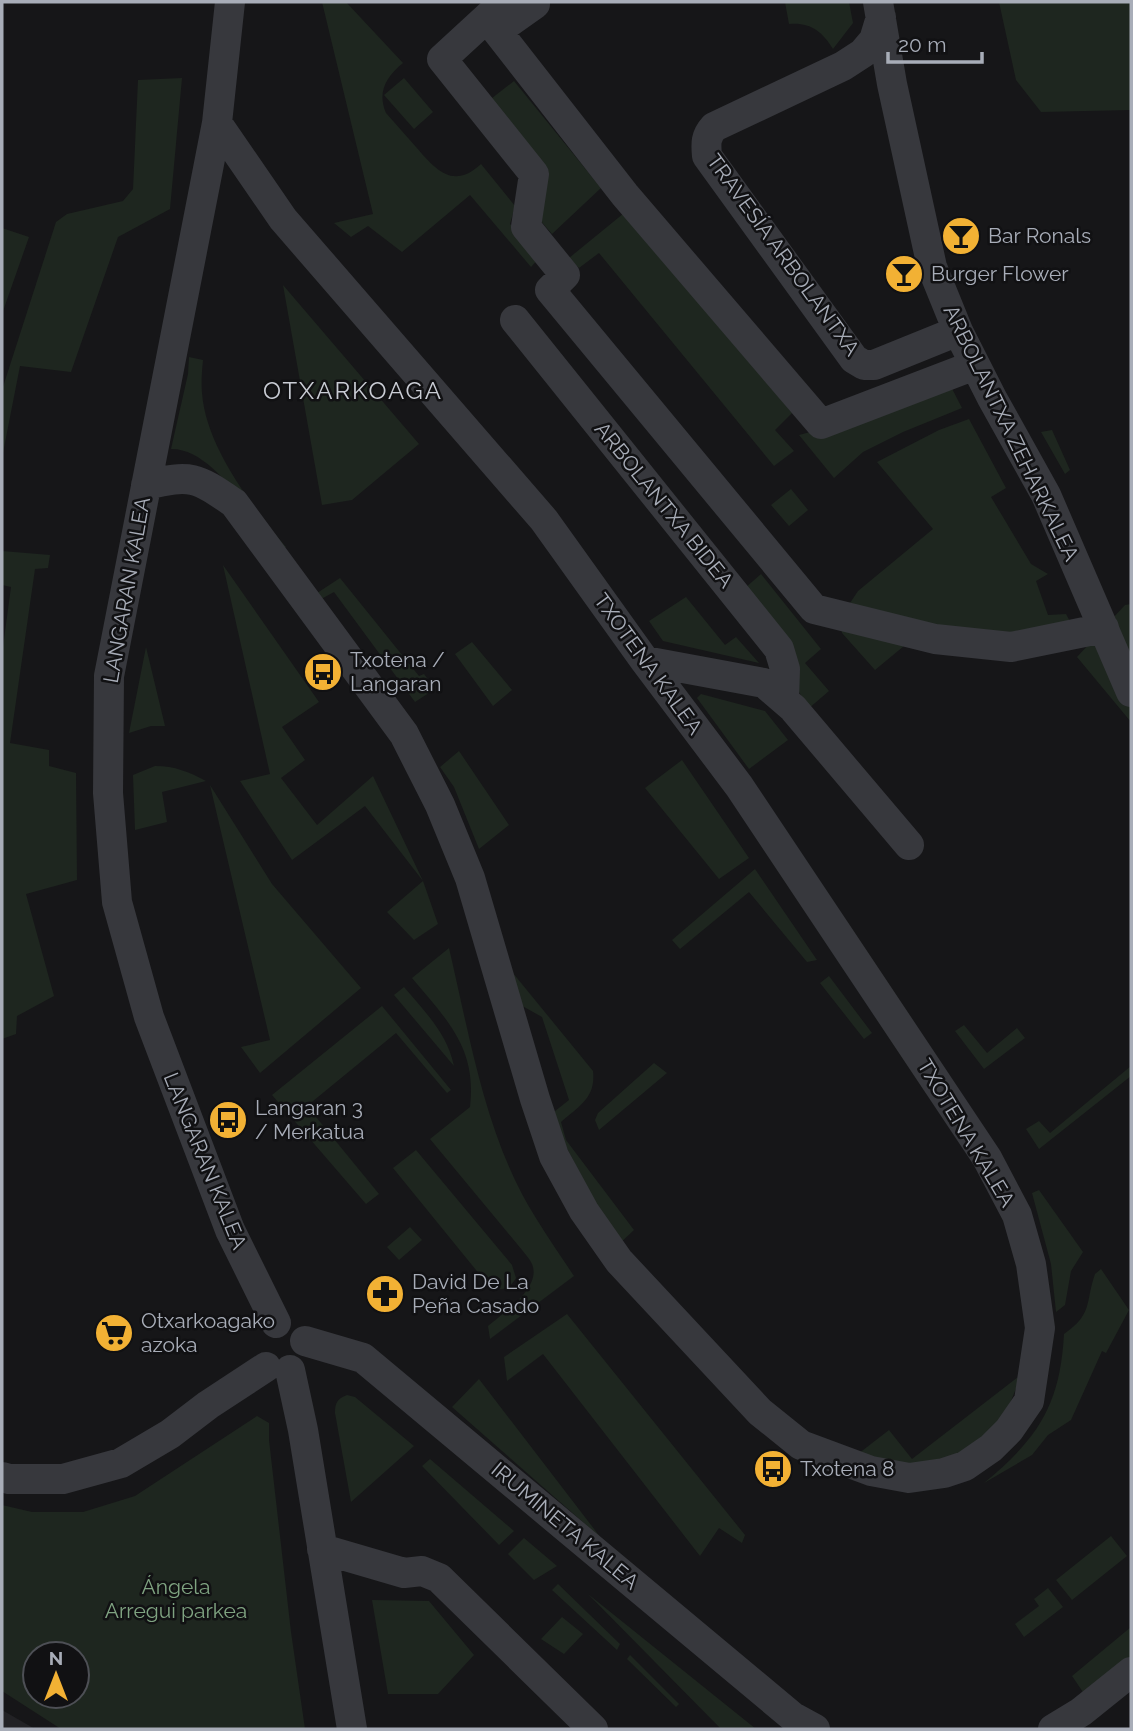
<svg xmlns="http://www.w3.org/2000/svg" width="1133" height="1731" font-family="Raleway,sans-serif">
<rect width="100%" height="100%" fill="#161618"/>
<path fill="#222225" d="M2 1710 35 1729H2Z"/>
<path fill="#1e261f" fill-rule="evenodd" d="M322 2H346L403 63C386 77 377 92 386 113 396 124 406 136 416 147 436 170 453 190 481 164L515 206 510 224 541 256 531 267 470 195 402 252 368 226 351 237 334 223 373 214Z
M785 2H849L853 23 833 49C822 31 810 22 789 24Z
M999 2H1131V110L1041 112 1016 80Z
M182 78 170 209 118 237 71 372 20 366 2 458V390L56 222 67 214 123 201 133 189 138 80Z
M404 78 433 112 414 129 384 95Z
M514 81 601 188 552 234 539 219 487 102Z
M629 209 792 413 775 430 794 451 774 466 599 253 579 268 569 258Z
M2 228 29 237 2 314Z
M283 285 419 444 352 500 322 505Z
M189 357 203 360C202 371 201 382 202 393 206 447 252 506 286 547L278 552C255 521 214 448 171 449L188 374Z
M947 379 962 408 903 432 863 452 834 478 799 435 856 420Z
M969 419 1006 488 991 497 1031 564 1048 574 1036 581 1048 615 1066 614 1074 629 992 635 950 632 850 603 858 591 933 529 877 462 939 430Z
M1052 430 1070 470 1065 474 1041 432Z
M791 489 808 510 789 526 771 505Z
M2 551 50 555 48 568 35 569 10 743 49 750V766L76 773 77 880 26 894 54 996 17 1016 16 1034 2 1039V654L11 587 2 585Z
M223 565 319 702 282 727 305 760 281 778 317 825 373 776 423 881 438 924 414 940 387 912 423 881 365 806 292 860 240 781 270 774Z
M761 574 821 649 805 663 829 691 808 709 745 588Z
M340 578 419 676 424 674 435 689 415 702 334 592 314 603 311 597Z
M686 597 725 645 736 637 759 663 663 641 649 621Z
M1131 604V722L1077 657 1125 605Z
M841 628 910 641 875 670 842 633Z
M472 642 512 690 493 706 455 654Z
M146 647 165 726H151L129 733Z
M701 694 765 711 788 740 749 769 697 698Z
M459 751 509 825 479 849 454 787 440 767Z
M682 760 749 858 719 879 645 788Z
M155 766C175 766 189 772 206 781L162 792 167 822 135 830 133 775Z
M210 785 272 884 361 988 260 1073 241 1047 270 1040Z
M755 869 817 960 807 962 749 892 680 949 672 940Z
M449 948C468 1029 483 1120 522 1194 537 1222 556 1249 574 1276L490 1339 488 1326C503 1313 542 1288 532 1264 530 1259 525 1254 522 1250L430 1139 470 1107C477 1048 447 1020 412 978Z
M504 962 593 1071C596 1098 579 1106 561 1122L566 1140 634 1230 617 1246 550 1115 569 1100 542 1017 517 1003Z
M829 976 872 1033 864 1039 820 983Z
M404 987C425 1012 447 1033 454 1066L394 995Z
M382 1006 451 1090 447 1093 396 1033 307 1106 379 1194 366 1204 272 1095Z
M964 1025 987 1053 1017 1028 1025 1038 984 1069 955 1031Z
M654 1063 667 1073 599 1130 595 1120 598 1113Z
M1131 1066V1076L1039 1149 1026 1129 1039 1121 1050 1133Z
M416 1150 512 1265 516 1278C510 1289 500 1292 489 1286L393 1168Z
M1039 1190 1083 1252 1071 1271 1065 1305 1056 1312 1051 1264 1032 1193Z
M410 1227 422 1240 399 1260 387 1247Z
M1101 1269 1129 1310 1106 1353 1102 1351 1071 1420 1048 1435 1032 1455 984 1483C1038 1438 1060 1406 1064 1334 1093 1314 1085 1303 1095 1274Z
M567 1314 745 1535 742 1543 719 1528 700 1556 543 1354 507 1381 504 1357Z
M1022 1374 1006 1413 986 1438 958 1455 916 1465 858 1454 889 1430 912 1459Z
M479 1379 601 1538 452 1407Z
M347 1395 355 1397 414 1446 351 1502 335 1413C335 1403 337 1399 347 1395Z
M257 1416 269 1423V1440L291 1632 305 1729H61L2 1691V1505L32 1512H83L135 1496ZM35 1654H77V1696H35Z
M430 1459 514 1531 499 1545 422 1466Z
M1111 1536 1127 1556 1072 1600 1056 1580Z
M524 1538 557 1566 534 1580 508 1554Z
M558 1584 620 1644 617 1650 552 1590Z
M1048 1588 1063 1607 1024 1637 1015 1624 1039 1606 1034 1599Z
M588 1594 756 1729H721Z
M372 1600 429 1601 474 1655 438 1694H388Z
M562 1617 583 1634 564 1654 541 1639Z
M1131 1627V1657L1085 1695 1072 1676Z
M630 1655 679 1704 676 1707 627 1659Z"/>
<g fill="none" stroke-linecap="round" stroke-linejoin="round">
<path stroke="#37383d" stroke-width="30" d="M230 2 217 123 109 676 108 793 117 902 149 1017 230 1230 276 1323
M504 2 442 59 534 174 526 227 565 275 550 290 814 609 935 639 1011 647 1104 628
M533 2 535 4 497 31 625 195 821 424 975 365
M878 2 892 84 932 267 958 331 992 398 1046 495 1131 692
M881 17 874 40 863 53 843 66 714 127C705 137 706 144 707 156L854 359 864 365H874L958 331
M515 320 779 649 785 669 784 700
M146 485C192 474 196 477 234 503L404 734 440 805 470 878 535 1099 554 1156 584 1211 619 1261 760 1412 801 1445 871 1471 909 1478 944 1473 965 1466 991 1448 1009 1430 1029 1401 1040 1328 1031 1264 1017 1215 987 1158 739 786 645 661 544 520 283 219 217 123
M645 661 764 683 793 708 909 845
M305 1341 363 1358 793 1717 815 1729
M290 1370 303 1430 352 1729
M2 1477 9 1479H63L121 1463 170 1434 208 1405 266 1367
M322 1549 404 1573 422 1571 439 1578 593 1729
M1053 1729 1081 1712 1131 1672"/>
</g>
<defs>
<symbol id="bar-disc" viewBox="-11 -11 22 22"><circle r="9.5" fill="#f2b134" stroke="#111113"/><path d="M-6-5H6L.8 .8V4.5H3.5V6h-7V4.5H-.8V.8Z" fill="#111"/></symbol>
<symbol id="bus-disc" viewBox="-11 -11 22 22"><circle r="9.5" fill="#f2b134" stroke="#111113"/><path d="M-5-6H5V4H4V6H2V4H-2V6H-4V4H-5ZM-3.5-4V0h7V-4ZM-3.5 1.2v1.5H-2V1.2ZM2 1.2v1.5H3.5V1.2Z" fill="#111"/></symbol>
<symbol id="pharmacy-disc" viewBox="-11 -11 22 22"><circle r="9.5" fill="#f2b134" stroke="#111113"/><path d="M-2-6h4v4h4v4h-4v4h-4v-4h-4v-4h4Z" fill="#111"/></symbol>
<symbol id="supermarket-disc" viewBox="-11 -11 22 22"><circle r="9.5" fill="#f2b134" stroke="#111113"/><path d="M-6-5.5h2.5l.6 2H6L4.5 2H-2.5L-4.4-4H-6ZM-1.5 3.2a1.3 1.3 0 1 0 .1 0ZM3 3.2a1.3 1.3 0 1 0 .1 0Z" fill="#111"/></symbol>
</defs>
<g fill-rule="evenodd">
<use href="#bar-disc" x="939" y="214" width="44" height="44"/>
<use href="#bar-disc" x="882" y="252" width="44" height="44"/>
<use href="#bus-disc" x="301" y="650" width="44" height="44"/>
<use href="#bus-disc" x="206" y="1098" width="44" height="44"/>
<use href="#pharmacy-disc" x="363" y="1272" width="44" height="44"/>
<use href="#supermarket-disc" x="92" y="1311" width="44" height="44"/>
<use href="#bus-disc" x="751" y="1447" width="44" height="44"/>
</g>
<g text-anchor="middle" stroke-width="5" stroke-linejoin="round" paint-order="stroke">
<g font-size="21" fill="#a8adb8" stroke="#111113" text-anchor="start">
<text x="988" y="243">Bar Ronals</text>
<text x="931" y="281">Burger Flower</text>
<text x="350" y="667">Txotena /<tspan x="350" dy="24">Langaran</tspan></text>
<text x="255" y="1115">Langaran 3<tspan x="255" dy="24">/ Merkatua</tspan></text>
<text x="412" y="1289">David De La<tspan x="412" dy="24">Peña Casado</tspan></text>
<text x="141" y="1328">Otxarkoagako<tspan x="141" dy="24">azoka</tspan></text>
<text x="800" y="1476">Txotena 8</text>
</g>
<g font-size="21" fill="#a8adb8" stroke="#111113">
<text transform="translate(783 255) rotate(54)" y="7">TRAVESÍA ARBOLANTXA</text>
<text transform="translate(1011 433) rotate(64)" y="7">ARBOLANTXA ZEHARKALEA</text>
<text transform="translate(664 505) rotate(51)" y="7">ARBOLANTXA BIDEA</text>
<text transform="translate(127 590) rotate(-80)" y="7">LANGARAN KALEA</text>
<text transform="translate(648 664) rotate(54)" y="7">TXOTENA KALEA</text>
<text transform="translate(966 1133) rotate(59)" y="7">TXOTENA KALEA</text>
<text transform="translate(205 1161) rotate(68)" y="7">LANGARAN KALEA</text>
<text transform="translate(565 1526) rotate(40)" y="7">IRUMINETA KALEA</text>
</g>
<g font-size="21" fill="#7fa381" stroke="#111113">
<text x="176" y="1594">Ángela<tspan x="176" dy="24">Arregui parkea</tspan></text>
</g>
<g font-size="24" letter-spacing="2" fill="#c9ccd4" stroke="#111113">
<text x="353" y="399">OTXARKOAGA</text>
</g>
</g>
<rect width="1133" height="1731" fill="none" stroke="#a8adb8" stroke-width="7"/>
<g transform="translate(56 1675)"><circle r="33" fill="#111113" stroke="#4d4f55" stroke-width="2"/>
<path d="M0-5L12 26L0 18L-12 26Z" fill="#f2b134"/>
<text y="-10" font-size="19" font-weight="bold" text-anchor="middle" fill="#a8adb8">N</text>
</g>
<path d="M888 52v10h94v-10" fill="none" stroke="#a8adb8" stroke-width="3.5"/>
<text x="898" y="52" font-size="21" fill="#a8adb8" stroke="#111113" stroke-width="5" paint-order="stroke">20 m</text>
</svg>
